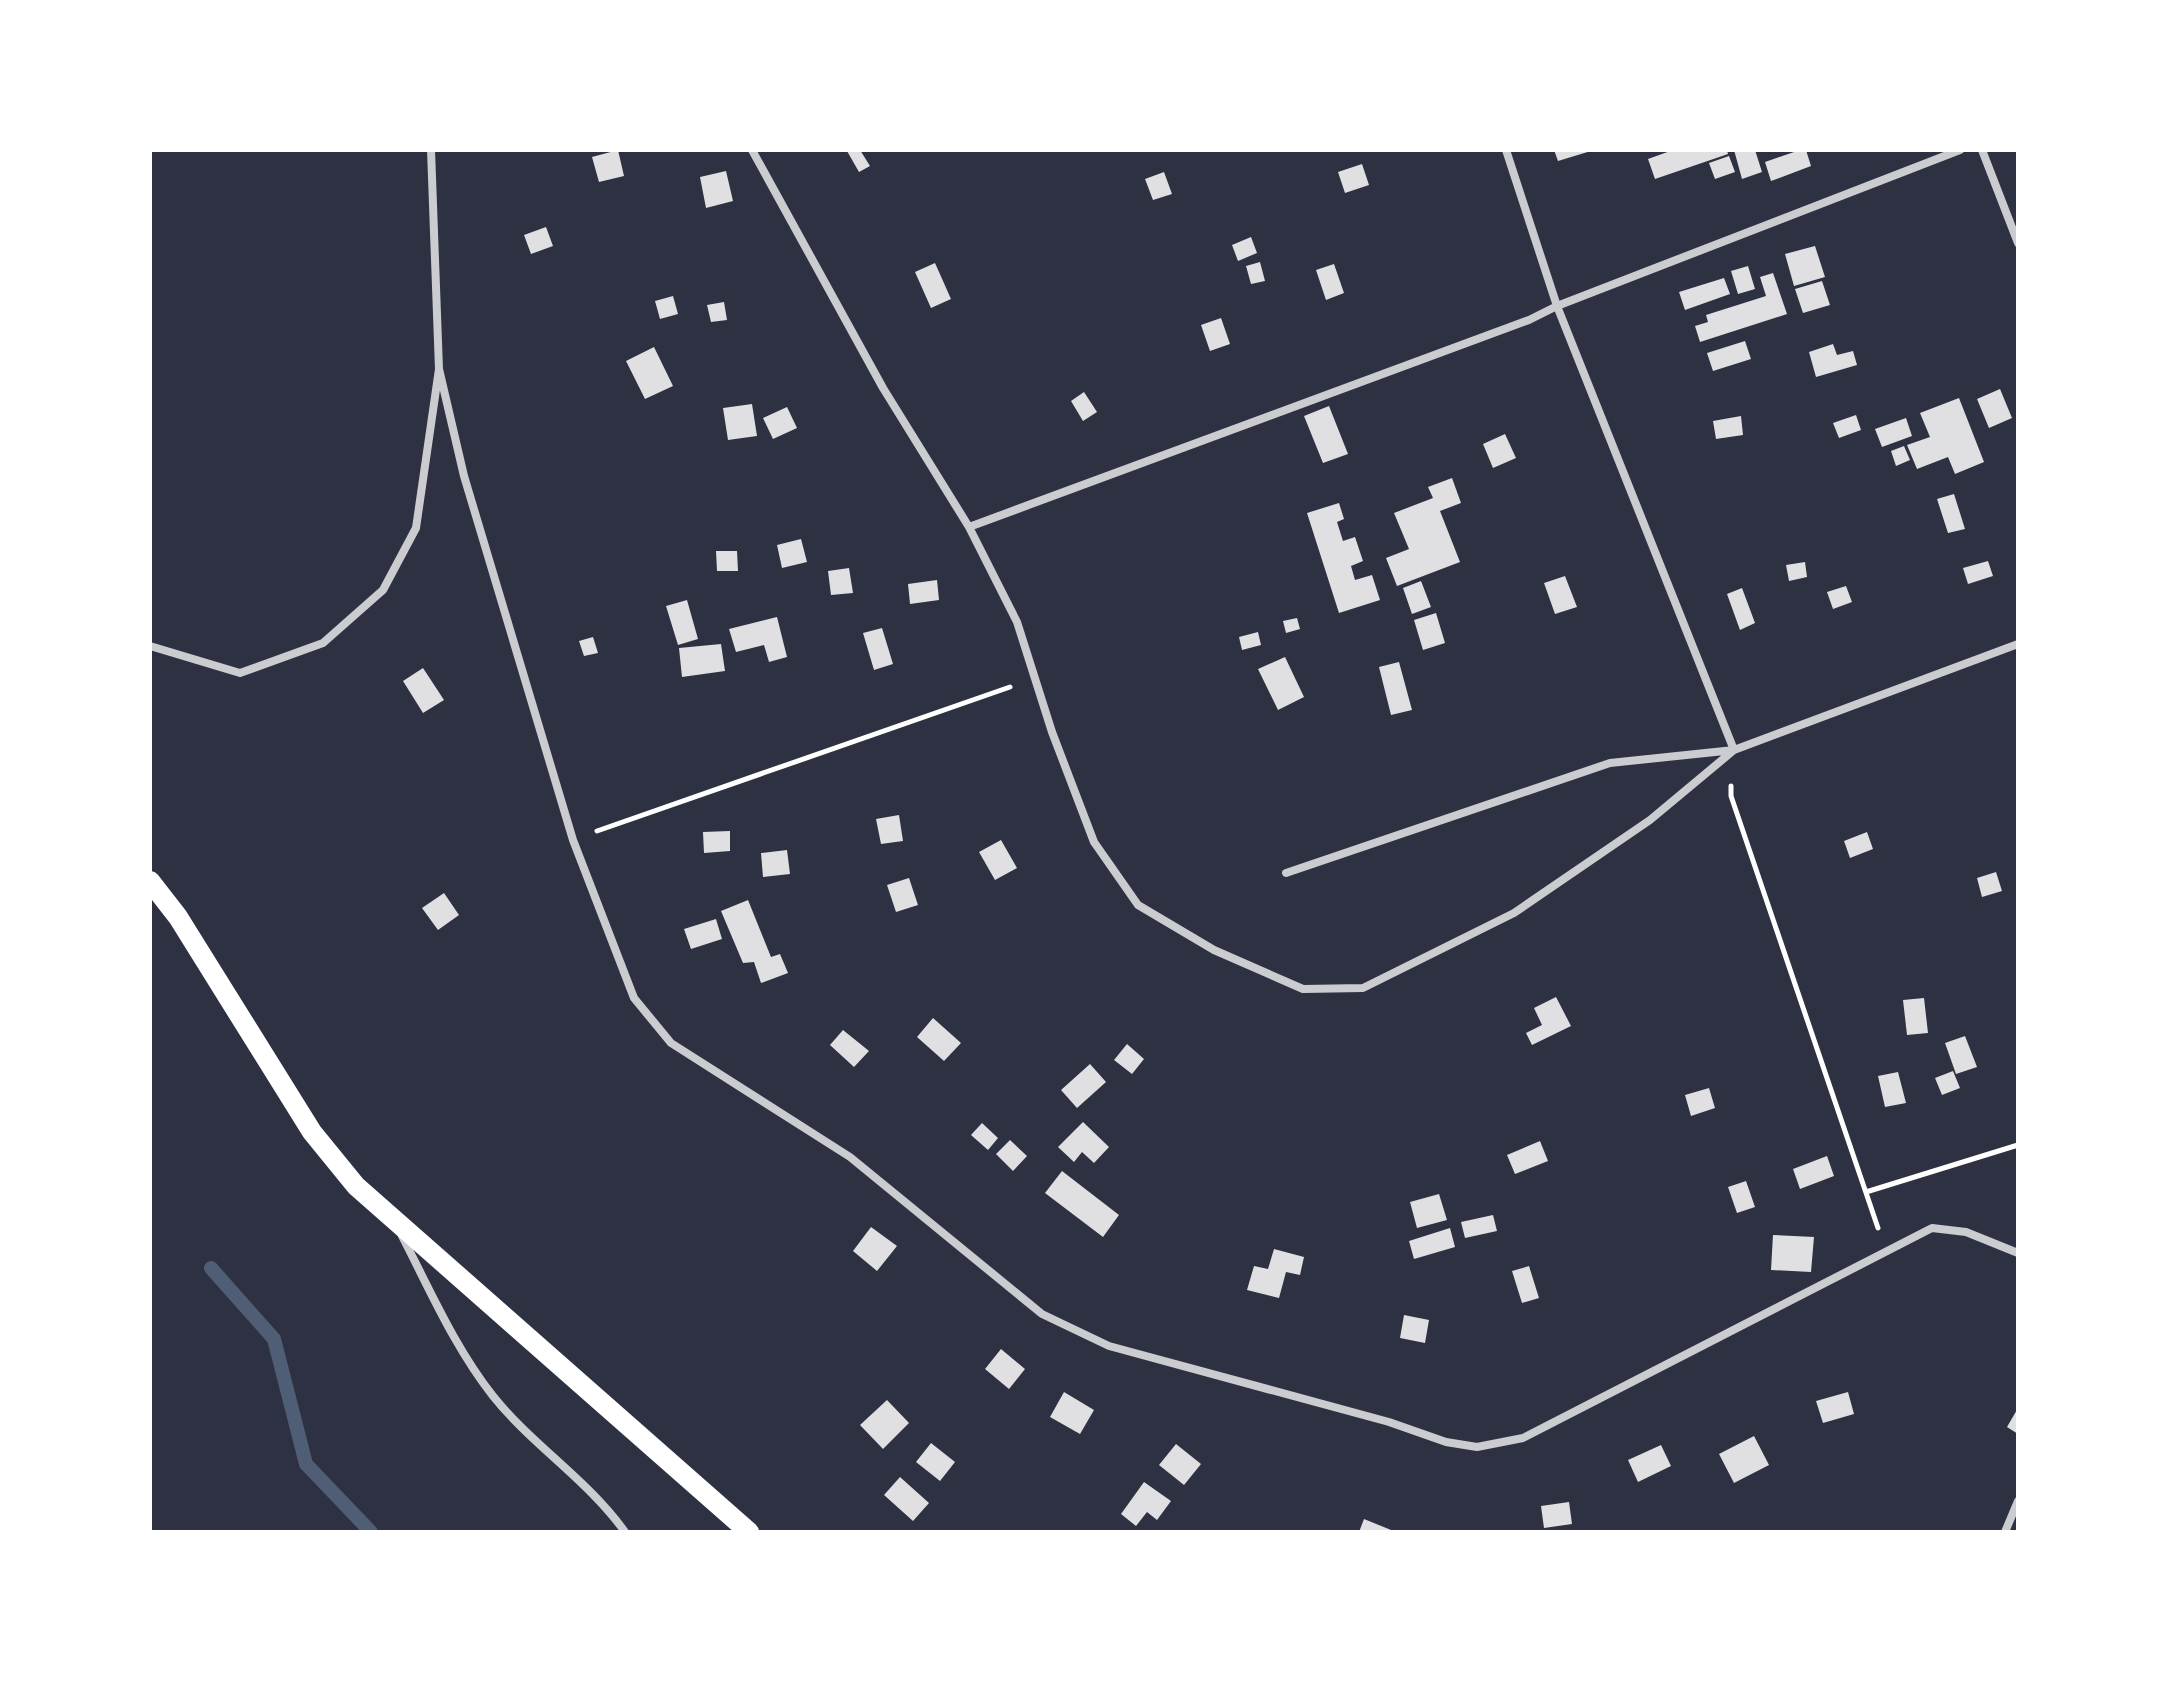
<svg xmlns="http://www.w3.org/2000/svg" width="2168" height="1682" font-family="Arial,sans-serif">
<rect width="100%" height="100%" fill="#2d3142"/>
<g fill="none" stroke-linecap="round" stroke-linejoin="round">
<path stroke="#4f5d75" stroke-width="14" d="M211 1268 274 1339 306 1464 371 1532"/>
</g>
<path fill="#e0e0e3" d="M618 150 624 176 599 182 592 157Z
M860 150 870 166 859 172 847 151Z
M1554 150H1591V151L1558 161Z
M1673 150H1727L1728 154 1655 179 1648 159Z
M1734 150H1755L1762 172 1742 179Z
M1800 150H1806L1811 166 1771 181 1765 162Z
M1729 156 1735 172 1715 179 1709 163Z
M1362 164 1369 185 1345 193 1338 172Z
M726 171 733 201 706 208 700 177Z
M1164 172 1172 194 1153 200 1145 179Z
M546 227 553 246 531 254 524 235Z
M1251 237 1257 253 1238 261 1232 245Z
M1815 246 1825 277 1794 286 1785 254Z
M1260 262 1265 281 1251 284 1246 266Z
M935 263 951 299 931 308 915 272Z
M1334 264 1344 293 1326 300 1316 270Z
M1748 266 1755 289 1738 294 1731 271Z
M1773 273 1787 314 1700 342 1695 326 1708 322 1706 315 1766 296 1760 277Z
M1724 278 1730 294 1685 310 1679 292Z
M1822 281 1830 305 1803 313 1795 289Z
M673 296 678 314 660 319 655 301Z
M724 302 727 320 711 322 707 305Z
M1221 318 1230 344 1210 351 1201 325Z
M1745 341 1751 359 1713 371 1707 353Z
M1833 344 1837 355 1853 351 1857 365 1816 377 1809 352Z
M654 347 673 386 645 399 626 361Z
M2000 389 2012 418 1989 428 1977 399Z
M1084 392 1097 412 1083 421 1071 401Z
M1959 398 1984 462 1955 474 1948 457 1917 469 1907 445 1930 437 1920 413Z
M752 404 757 436 728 440 723 408Z
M1329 406 1348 454 1323 463 1304 416Z
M787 407 797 428 773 439 763 418Z
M1856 415 1861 430 1839 438 1833 423Z
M1741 416 1743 435 1716 439 1713 421Z
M1906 418 1912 436 1882 447 1875 429Z
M1505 434 1516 458 1493 468 1483 444Z
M1904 446 1910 460 1896 466 1891 451Z
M1452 478 1461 503 1440 511 1460 562 1397 586 1386 558 1409 549 1394 513 1433 498 1428 487Z
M1954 494 1965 529 1948 533 1937 499Z
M1339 503 1344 519 1337 522 1343 541 1355 537 1363 561 1351 566 1355 580 1372 575 1380 600 1339 613 1307 513Z
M801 539 807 562 782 568 777 545Z
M716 551H737L738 571H717Z
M1988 561 1993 576 1968 584 1963 568Z
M1805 562 1807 577 1789 581 1786 565Z
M849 568 853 593 831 595 828 571Z
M1565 576 1577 607 1555 614 1544 583Z
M937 580 939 600 910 604 908 584Z
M1421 581 1431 607 1412 614 1403 588Z
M1846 586 1852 602 1833 609 1827 592Z
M1742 588 1755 623 1740 630 1727 594Z
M687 600 698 639 678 645 666 606Z
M1436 613 1445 643 1423 650 1414 620Z
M777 617 787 657 769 662 764 645 736 652 729 629Z
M1297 618 1300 629 1286 633 1283 621Z
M882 628 893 664 874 670 863 633Z
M1258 632 1261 645 1242 650 1239 637Z
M593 637 598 653 584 656 579 641Z
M721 644 725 671 682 677 679 648Z
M1285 657 1304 697 1278 710 1258 669Z
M1399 662 1412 710 1391 715 1379 667Z
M423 668 444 700 423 713 403 681Z
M899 815 903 841 881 844 876 819Z
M730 831V851L704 853 703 832Z
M1867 832 1873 849 1850 858 1844 841Z
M1001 840 1017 868 995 880 979 852Z
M787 850 790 874 763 877 761 853Z
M1996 872 2002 891 1982 897 1977 878Z
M909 878 918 905 896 912 887 885Z
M444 893 459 915 438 930 422 908Z
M748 900 771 957 780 954 788 973 761 983 754 962 743 963 721 911Z
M716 919 722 939 691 949 684 929Z
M1556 997 1571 1026 1532 1045 1526 1033 1542 1025 1534 1008Z
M1924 998 1928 1033 1907 1035 1903 1000Z
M933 1018 961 1043 944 1061 917 1037Z
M843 1030 869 1051 854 1067 830 1045Z
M1965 1036 1977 1067 1956 1074 1945 1043Z
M1127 1044 1144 1059 1132 1074 1114 1060Z
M1090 1064 1106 1082 1077 1108 1061 1090Z
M1953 1071 1960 1088 1942 1095 1935 1078Z
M1898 1072 1906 1103 1885 1107 1878 1076Z
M1709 1088 1715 1108 1691 1116 1685 1095Z
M1083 1122 1109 1147 1094 1163 1082 1152 1074 1162 1058 1147Z
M982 1123 998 1138 988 1150 971 1135Z
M1010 1140 1027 1156 1013 1171 996 1154Z
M1540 1141 1548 1161 1515 1174 1507 1155Z
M1827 1156 1834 1176 1800 1189 1793 1169Z
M1062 1171 1119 1215 1103 1237 1045 1193Z
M1746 1181 1755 1207 1737 1213 1728 1187Z
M1439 1194 1447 1220 1417 1228 1410 1202Z
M1493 1215 1497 1231 1465 1238 1461 1222Z
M871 1227 897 1246 877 1271 853 1251Z
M1450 1228 1455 1247 1414 1259 1409 1241Z
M1773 1235 1814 1237 1811 1272 1771 1270Z
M1274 1249 1304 1257 1300 1275 1286 1272 1279 1298 1247 1290 1254 1266 1268 1269Z
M1529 1266 1539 1298 1522 1303 1512 1271Z
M1404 1315 1429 1320 1425 1343 1400 1338Z
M1001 1349 1025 1369 1009 1389 985 1369Z
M1064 1392 1094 1410 1080 1434 1050 1417Z
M1848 1392 1854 1414 1823 1423 1816 1401Z
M887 1400 909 1423 883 1449 860 1425Z
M2018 1408V1434L2007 1427Z
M1754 1436 1769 1465 1734 1483 1719 1454Z
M931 1443 955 1462 940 1481 916 1462Z
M1176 1444 1201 1464 1184 1485 1159 1465Z
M1661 1445 1671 1466 1638 1482 1628 1460Z
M900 1477 929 1503 913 1521 884 1495Z
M1144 1482 1171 1501 1157 1520 1147 1512 1136 1526 1121 1514Z
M1569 1502 1572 1524 1544 1528 1541 1506Z
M1364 1519 1396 1532H1359Z"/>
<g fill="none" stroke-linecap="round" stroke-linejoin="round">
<path stroke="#fff" stroke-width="5" d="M1731 786V796L1878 1228
M597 831 1010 687
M1866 1192 2018 1145"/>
<path stroke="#caccd0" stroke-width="8" d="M752 150 883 388 969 527 1017 622 1052 732 1094 842 1138 905 1214 950 1303 989 1363 988 1514 913 1650 820 1734 750
M1506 150 1557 306 1734 750
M1982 150 2018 243
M439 369 464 476 573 840 634 998 671 1043 850 1157 1042 1314 1109 1346 1389 1422 1446 1442 1477 1447 1523 1438 1932 1228 1966 1232 2018 1253
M969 527 1529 320 1557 306 1960 150
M150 646 240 673 323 643 383 590 416 528 439 369 431 150
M1286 873 1610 763 1734 750 2018 644
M402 1236C430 1290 455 1348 493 1396 532 1445 588 1480 625 1532
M2005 1532 2018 1501"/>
<path stroke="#fff" stroke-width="20" d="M150 881 178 917 312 1132 356 1186 749 1532"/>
</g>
<rect width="2168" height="1682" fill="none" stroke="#ffffff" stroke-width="304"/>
</svg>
